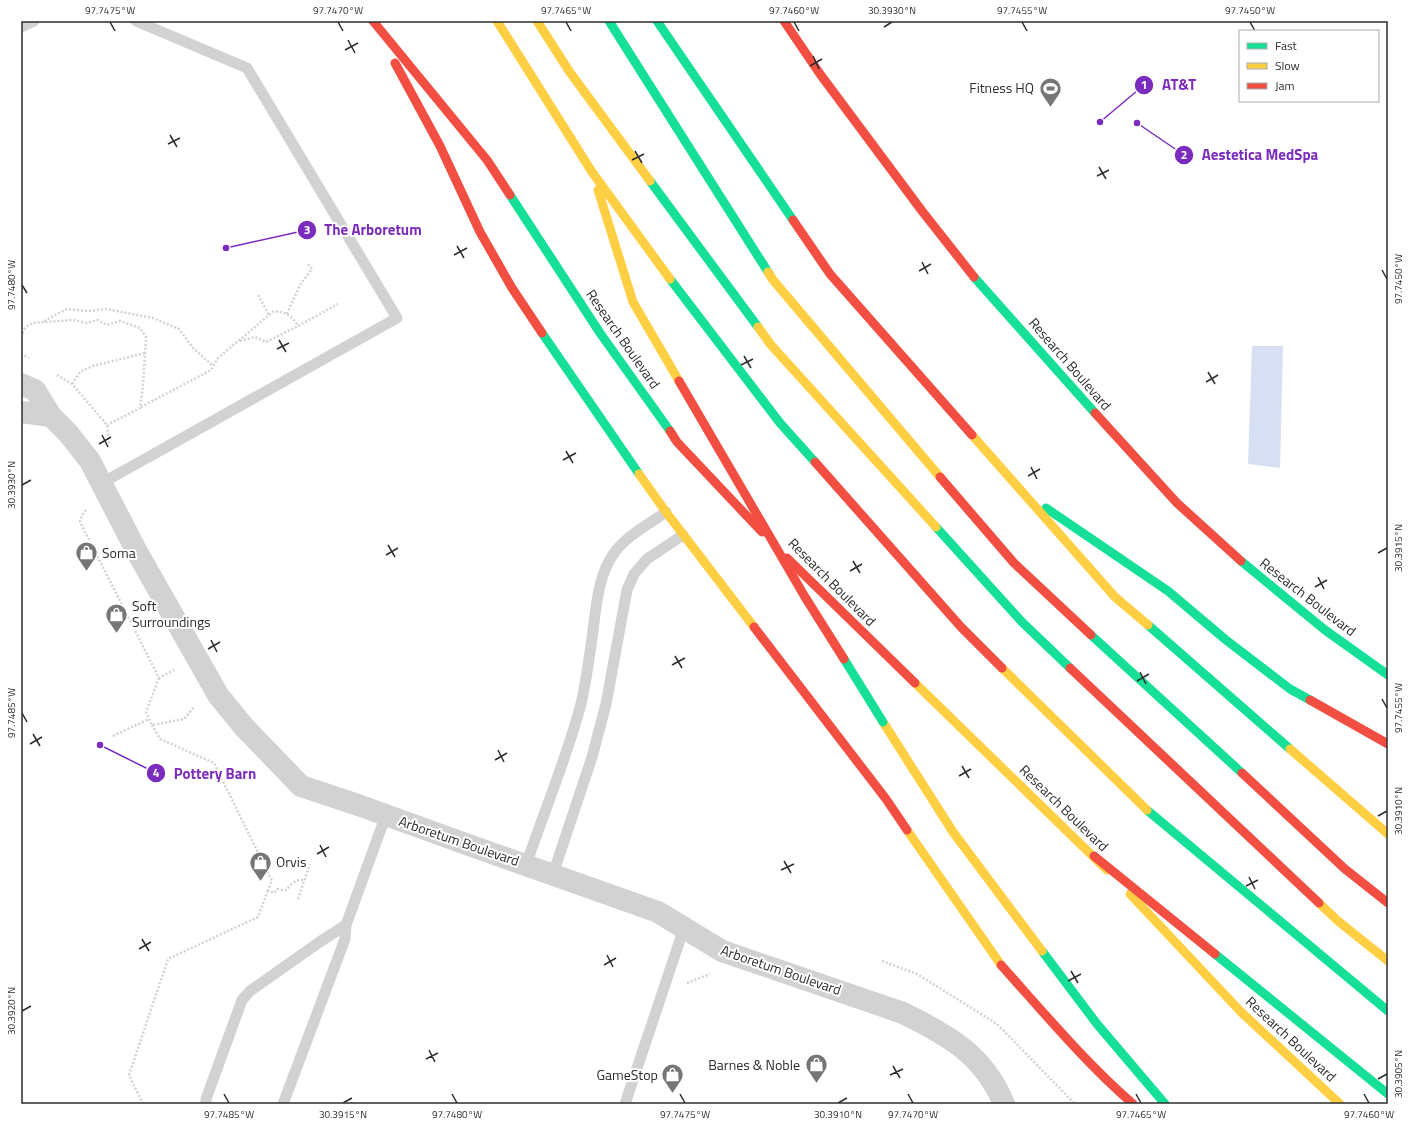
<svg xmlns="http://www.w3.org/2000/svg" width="1409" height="1125" font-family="'Titillium Web',sans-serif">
<rect width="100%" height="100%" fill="#fff"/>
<path fill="#d6e0f2" d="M1252 346H1283L1280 468 1248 464Z"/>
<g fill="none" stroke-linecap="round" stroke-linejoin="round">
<path stroke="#d2d2d2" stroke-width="2.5" stroke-dasharray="2 2" stroke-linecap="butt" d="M258 295 269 315
M287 314 300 285 312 269 308 264
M44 321 67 309 88 311 106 309 153 318 179 329 193 348 213 366
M21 337 25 328 32 323 73 320 87 323 98 320 107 325 120 321 140 328 146 337 143 386 140 408 107 425
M240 341 255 337 266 342 298 326
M21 354 29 358
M57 375 72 384 107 425 109 443
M72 384 80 372 93 366 145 353
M141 407 211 370 218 358 274 311C286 312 292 316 298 326L338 304
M86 510 82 515 80 522 159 678 174 670
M159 678 146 712 152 725 184 719 195 706
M152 725 160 739 214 763 272 881 268 890 274 893 277 889C290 892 285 889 293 883 296 880 301 880 305 880
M113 736 149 719
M298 899 310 864
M882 961 917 974 997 1024 1075 1104
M687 983 710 974
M143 1104 129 1075 168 959 258 917 268 890"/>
<path stroke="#d2d2d2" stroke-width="11" d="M21 27 34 21
M102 483 397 318 247 68 136 21
M526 865C544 812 567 757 581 704 586 682 589 660 592 638 596 610 597 577 614 553 626 536 649 524 666 512
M553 874 592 757 606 704 627 590 634 574 647 559 683 535
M206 1104V1099L242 1000 250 991 321 941 346 925
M283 1104 345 939 346 925 386 815
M625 1104 684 928"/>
<path stroke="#d2d2d2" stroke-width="22" d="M21 384 35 390 51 416 68 433 90 461 137 552 218 695 244 727 301 786 361 806 466 844 658 912 722 951 903 1013C948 1035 984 1055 1004 1104
M21 412 51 416"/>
<path stroke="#16e098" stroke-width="9" d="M609 21 768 272
M657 21 793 220
M650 181 758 327
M510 195 600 333 670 431
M974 277 1095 413
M670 279 780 423 815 462
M542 333 639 474
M1046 508 1168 591 1226 640 1290 689 1310 700
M936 527 1022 622 1070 668
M1241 561 1325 630 1388 675
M1148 625 1290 749
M1091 635 1242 773
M1147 810 1388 1011
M1042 951 1097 1024 1165 1104
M1215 954 1388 1094"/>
<path stroke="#ffcf43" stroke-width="9" d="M497 21 592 172 670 279
M537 21 569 71 650 181
M598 190 633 302 679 381
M768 272 773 280 940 477
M758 327 771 345 936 527
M972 435 1115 597 1148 625
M639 474 666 512 754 627
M1002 668 1147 810
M915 683 1107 870
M883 722 953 832 1042 951
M1290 749 1388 834
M907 830 1001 965
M1130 894 1241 1012 1340 1104
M1319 903 1338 921 1388 961"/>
<path stroke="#f24e42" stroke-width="9" d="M373 21 487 160 510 195
M784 21 820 74 922 211 974 277
M395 63 440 146 480 232 512 288 542 333
M793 220 830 274 972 435
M1095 413 1177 503 1241 561
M670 431 677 442 762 532
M815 462 961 627 1002 668
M940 477 1014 563 1091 635
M787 558 915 683
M754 627 886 799 907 830
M1070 668 1319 903
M1310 700 1388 744
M1242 773 1345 869 1388 903
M1094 856 1215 954
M1001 965C1044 1013 1085 1062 1133 1104"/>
<path stroke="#16e098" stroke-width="9" d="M844 659 883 722"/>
<path stroke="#f24e42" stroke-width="9" d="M679 381 805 597 844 659"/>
</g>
<path fill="none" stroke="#2d2d2d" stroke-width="1.5" d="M110 22 115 31M338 22 343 31M566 22 571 31M794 22 799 31M1022 22 1027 31M1250 22 1255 31M884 27 892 22M348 40 355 53M345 50 358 43M813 56 819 69M810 66 822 59M170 135 177 147M168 144 180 138M635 151 642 163M632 160 644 154M1099 167 1106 179M1097 176 1109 170M457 246 464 258M454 255 467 248M922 262 928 274M1382 270 1387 279M919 271 931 264M22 285 27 293M279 340 286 352M277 349 289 343M744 356 751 368M741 365 753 359M1208 372 1215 384M1206 382 1218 375M102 435 108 447M99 444 111 437M566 451 573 463M563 460 576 453M1031 467 1037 479M1028 476 1040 469M22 485 31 480M388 545 395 557M1378 553 1387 548M386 555 398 548M853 561 860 573M850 571 862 564M1318 577 1324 589M1315 587 1327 580M211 640 217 652M208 649 220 642M675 656 682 668M672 665 685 658M1140 672 1146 684M1137 681 1149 674M1382 699 1387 708M22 713 27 722M33 734 40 746M30 744 42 737M498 750 504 762M495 760 507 753M962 766 969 778M959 776 971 769M1378 816 1387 811M320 845 326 857M317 854 329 847M784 861 791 873M781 870 794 864M1249 877 1255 889M1246 886 1258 880M142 939 149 951M139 949 151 942M607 955 613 967M604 965 616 958M1071 971 1078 983M1068 981 1081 974M22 1011 31 1006M429 1050 435 1062M426 1059 438 1053M893 1066 900 1078M890 1075 903 1069M1378 1079 1387 1074M224 1094 229 1103M452 1094 457 1103M680 1094 685 1103M908 1094 913 1103M1136 1094 1141 1103M1364 1094 1369 1103M343 1103 352 1098M838 1103 847 1098"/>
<defs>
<symbol id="stadium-pin" viewBox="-11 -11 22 30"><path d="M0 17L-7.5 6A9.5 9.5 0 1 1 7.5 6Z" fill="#767676" stroke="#fff"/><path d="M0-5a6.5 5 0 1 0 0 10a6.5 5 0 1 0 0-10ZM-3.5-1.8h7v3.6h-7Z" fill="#fff"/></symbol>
<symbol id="shop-pin" viewBox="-11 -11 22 30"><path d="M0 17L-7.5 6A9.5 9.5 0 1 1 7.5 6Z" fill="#767676" stroke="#fff"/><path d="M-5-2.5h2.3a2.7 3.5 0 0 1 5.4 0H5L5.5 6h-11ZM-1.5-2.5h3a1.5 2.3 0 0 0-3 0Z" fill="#fff"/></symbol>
</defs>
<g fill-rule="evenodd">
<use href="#stadium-pin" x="1038" y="76" width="25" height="34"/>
<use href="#shop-pin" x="74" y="540" width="25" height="34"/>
<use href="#shop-pin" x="104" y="602" width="25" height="34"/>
<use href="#shop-pin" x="248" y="850" width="25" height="34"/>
<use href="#shop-pin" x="804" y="1052" width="25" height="34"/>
<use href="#shop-pin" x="660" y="1062" width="25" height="34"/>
</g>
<g text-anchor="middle" stroke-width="4" stroke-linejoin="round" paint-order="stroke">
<g font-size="14" fill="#2d2d2d" stroke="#fff" text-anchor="end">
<text x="1034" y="93">Fitness HQ</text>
<text x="102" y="558" text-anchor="start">Soma</text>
<text x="132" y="611" text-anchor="start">Soft<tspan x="132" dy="16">Surroundings</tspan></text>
<text x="276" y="867" text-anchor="start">Orvis</text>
<text x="800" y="1070">Barnes &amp; Noble</text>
<text x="658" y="1080">GameStop</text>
</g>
<g font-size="14" fill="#2d2d2d" stroke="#fff">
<text transform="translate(623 339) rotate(55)" y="5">Research Boulevard</text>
<text transform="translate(1070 364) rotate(49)" y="5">Research Boulevard</text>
<text transform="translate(832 582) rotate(45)" y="5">Research Boulevard</text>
<text transform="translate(1308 597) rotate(38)" y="5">Research Boulevard</text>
<text transform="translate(1064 808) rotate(44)" y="5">Research Boulevard</text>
<text transform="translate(459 841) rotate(19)" y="5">Arboretum Boulevard</text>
<text transform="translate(781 970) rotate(19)" y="5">Arboretum Boulevard</text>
<text transform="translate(1291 1039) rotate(43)" y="5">Research Boulevard</text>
</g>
</g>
<path fill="none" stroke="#7b2cbf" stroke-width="1.5" d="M1100 122L1144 85M1137 123L1184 155M226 248L307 230M100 745L156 773"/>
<g fill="#7b2cbf" stroke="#fff" stroke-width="1.5">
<circle cx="1100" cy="122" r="4"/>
<circle cx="1137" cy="123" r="4"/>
<circle cx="226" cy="248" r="4"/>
<circle cx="100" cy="745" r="4"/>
<circle cx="1144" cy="85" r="10"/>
<circle cx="1184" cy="155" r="10"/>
<circle cx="307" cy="230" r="10"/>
<circle cx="156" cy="773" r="10"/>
</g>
<g font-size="12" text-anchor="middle" font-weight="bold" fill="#fff">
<text x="1144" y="89">1</text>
<text x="1184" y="159">2</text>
<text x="307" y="234">3</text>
<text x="156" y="777">4</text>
</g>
<g font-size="15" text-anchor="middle" font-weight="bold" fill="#7b2cbf" stroke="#fff" stroke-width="4" stroke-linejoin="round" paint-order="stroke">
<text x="1179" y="90">AT&amp;T</text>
<text x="1260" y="160">Aestetica MedSpa</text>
<text x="373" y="235">The Arboretum</text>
<text x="215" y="779">Pottery Barn</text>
</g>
<rect width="1409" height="1125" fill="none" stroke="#ffffff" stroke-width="44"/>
<rect x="1239" y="30" width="140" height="72" fill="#ffffff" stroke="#ababab"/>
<rect x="1247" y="43" width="20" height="6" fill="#16e098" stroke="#ababab"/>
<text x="1275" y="50" font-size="12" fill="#2d2d2d">Fast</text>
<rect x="1247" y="63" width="20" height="6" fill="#ffcf43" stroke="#ababab"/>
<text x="1275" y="70" font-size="12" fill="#2d2d2d">Slow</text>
<rect x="1247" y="83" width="20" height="6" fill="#f24e42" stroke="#ababab"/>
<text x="1275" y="90" font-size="12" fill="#2d2d2d">Jam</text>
<rect x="22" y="22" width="1365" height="1081" fill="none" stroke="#2d2d2d" stroke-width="1.5"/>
<g font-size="10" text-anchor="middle" fill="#2d2d2d">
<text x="110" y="14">97.7475°W</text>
<text x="338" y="14">97.7470°W</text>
<text x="566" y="14">97.7465°W</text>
<text x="794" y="14">97.7460°W</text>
<text x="892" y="14">30.3930°N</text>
<text x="1022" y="14">97.7455°W</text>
<text x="1250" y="14">97.7450°W</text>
<text transform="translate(1398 279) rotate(-90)" y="4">97.7450°W</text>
<text transform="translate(11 285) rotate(-90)" y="4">97.7480°W</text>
<text transform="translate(11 485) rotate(-90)" y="4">30.3930°N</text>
<text transform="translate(1398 548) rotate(-90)" y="4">30.3915°N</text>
<text transform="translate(1398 708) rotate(-90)" y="4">97.7455°W</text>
<text transform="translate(11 713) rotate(-90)" y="4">97.7485°W</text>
<text transform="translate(1398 811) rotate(-90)" y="4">30.3910°N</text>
<text transform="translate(11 1011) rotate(-90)" y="4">30.3920°N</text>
<text transform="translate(1398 1074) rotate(-90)" y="4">30.3905°N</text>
<text x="229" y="1118">97.7485°W</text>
<text x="343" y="1118">30.3915°N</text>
<text x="457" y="1118">97.7480°W</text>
<text x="685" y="1118">97.7475°W</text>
<text x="838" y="1118">30.3910°N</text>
<text x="913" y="1118">97.7470°W</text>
<text x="1141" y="1118">97.7465°W</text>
<text x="1369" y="1118">97.7460°W</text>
</g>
</svg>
